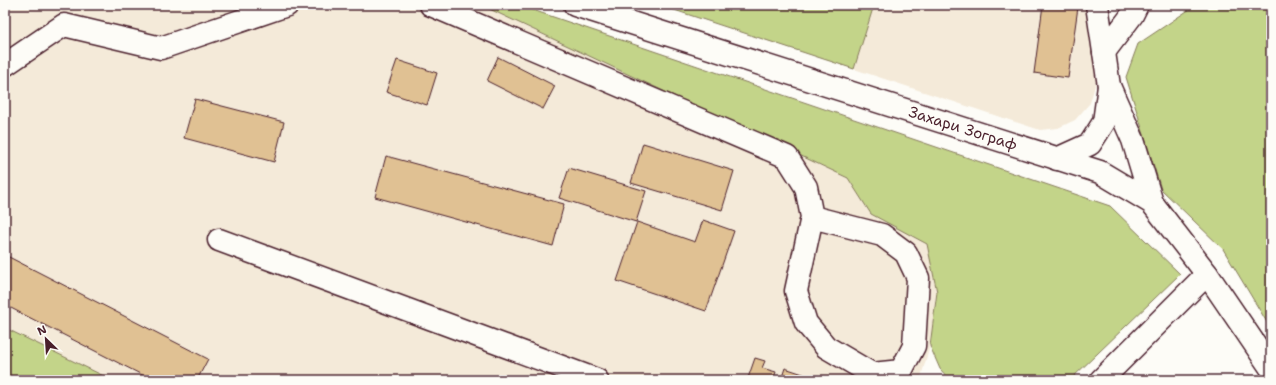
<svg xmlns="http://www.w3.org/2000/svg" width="1276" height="385" font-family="'Shantell Sans',sans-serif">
<rect width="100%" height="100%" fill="#fdfcf7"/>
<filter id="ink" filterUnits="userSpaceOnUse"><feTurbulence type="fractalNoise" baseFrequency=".025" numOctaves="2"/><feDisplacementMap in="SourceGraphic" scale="8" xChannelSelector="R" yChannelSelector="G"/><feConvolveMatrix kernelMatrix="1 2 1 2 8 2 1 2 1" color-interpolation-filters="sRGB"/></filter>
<g filter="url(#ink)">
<path fill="#f4ead9" d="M5 5H481L848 178 871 214 927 244 937 292 930 346 920 380H112L5 328Z
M874 5H1086L1096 82 1090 103 1075 120 1058 128 1040 130 854 69Z"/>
<path fill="#c3d489" stroke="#867a5a" d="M481 5H518L1110 206 1180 274 1070 380H950L940 369 930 346 937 292 927 244 871 214 848 178Z
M659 5H874L854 69Z
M1196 5H1271V329L1223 249 1161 189 1126 77 1138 44Z
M5 328 112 380H5Z"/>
<path fill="#e0c193" stroke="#4a1f2b" d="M1043 5H1077L1078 7 1068 78 1034 73Z
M498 57 555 86 543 109 487 81Z
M397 60 437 73 427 105 386 92Z
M195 99 284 122 274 162 184 138Z
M643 143 734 171 722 210 631 183Z
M386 156 564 204 553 246 375 197Z
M569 168 646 191 636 222 559 198Z
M703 220 734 231 706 311 617 281 637 222 695 242Z
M5 255 208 359 197 380H152L5 305Z
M755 358 765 361 762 368 776 372 773 380H756L748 378Z
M785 368 815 378V380H781Z"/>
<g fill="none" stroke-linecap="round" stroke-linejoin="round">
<defs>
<g id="minor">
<path d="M431 5 787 157 806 187 812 217 796 291 806 323 826 347 872 374 901 371 914 346 918 278 906 253 882 235 812 217"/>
<path id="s1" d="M575 5 1100 172 1152 203 1207 274 1271 368"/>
<path d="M1097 5 1109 86 1133 140 1152 203"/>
<path d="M1104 52 1132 15 1137 5"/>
<path d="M5 65 64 25 161 48 287 5"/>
<path d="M1057 159 1090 144 1104 122 1109 86"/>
<path d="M219 240 597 380"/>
<path d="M1101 380 1207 274"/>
</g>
</defs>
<use href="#minor" stroke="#4a1f2b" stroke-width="25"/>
<use href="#minor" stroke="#fdfcf7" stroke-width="22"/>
</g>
</g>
<g text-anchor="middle" stroke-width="3" stroke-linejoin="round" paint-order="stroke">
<g font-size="15" fill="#4a1f2b" stroke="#fdfcf7">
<text dy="5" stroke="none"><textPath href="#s1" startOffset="407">Захари Зограф</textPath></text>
</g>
</g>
<rect width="1276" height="385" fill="none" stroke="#fdfcf7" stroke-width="20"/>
<rect x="10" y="10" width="1256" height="365" fill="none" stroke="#4a1f2b" stroke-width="1.5" filter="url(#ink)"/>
<g transform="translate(46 339) rotate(335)" stroke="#fdfcf7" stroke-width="3" paint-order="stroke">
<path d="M0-3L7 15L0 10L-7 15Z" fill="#4a1f2b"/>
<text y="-6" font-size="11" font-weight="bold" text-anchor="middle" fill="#4a1f2b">N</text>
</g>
</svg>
